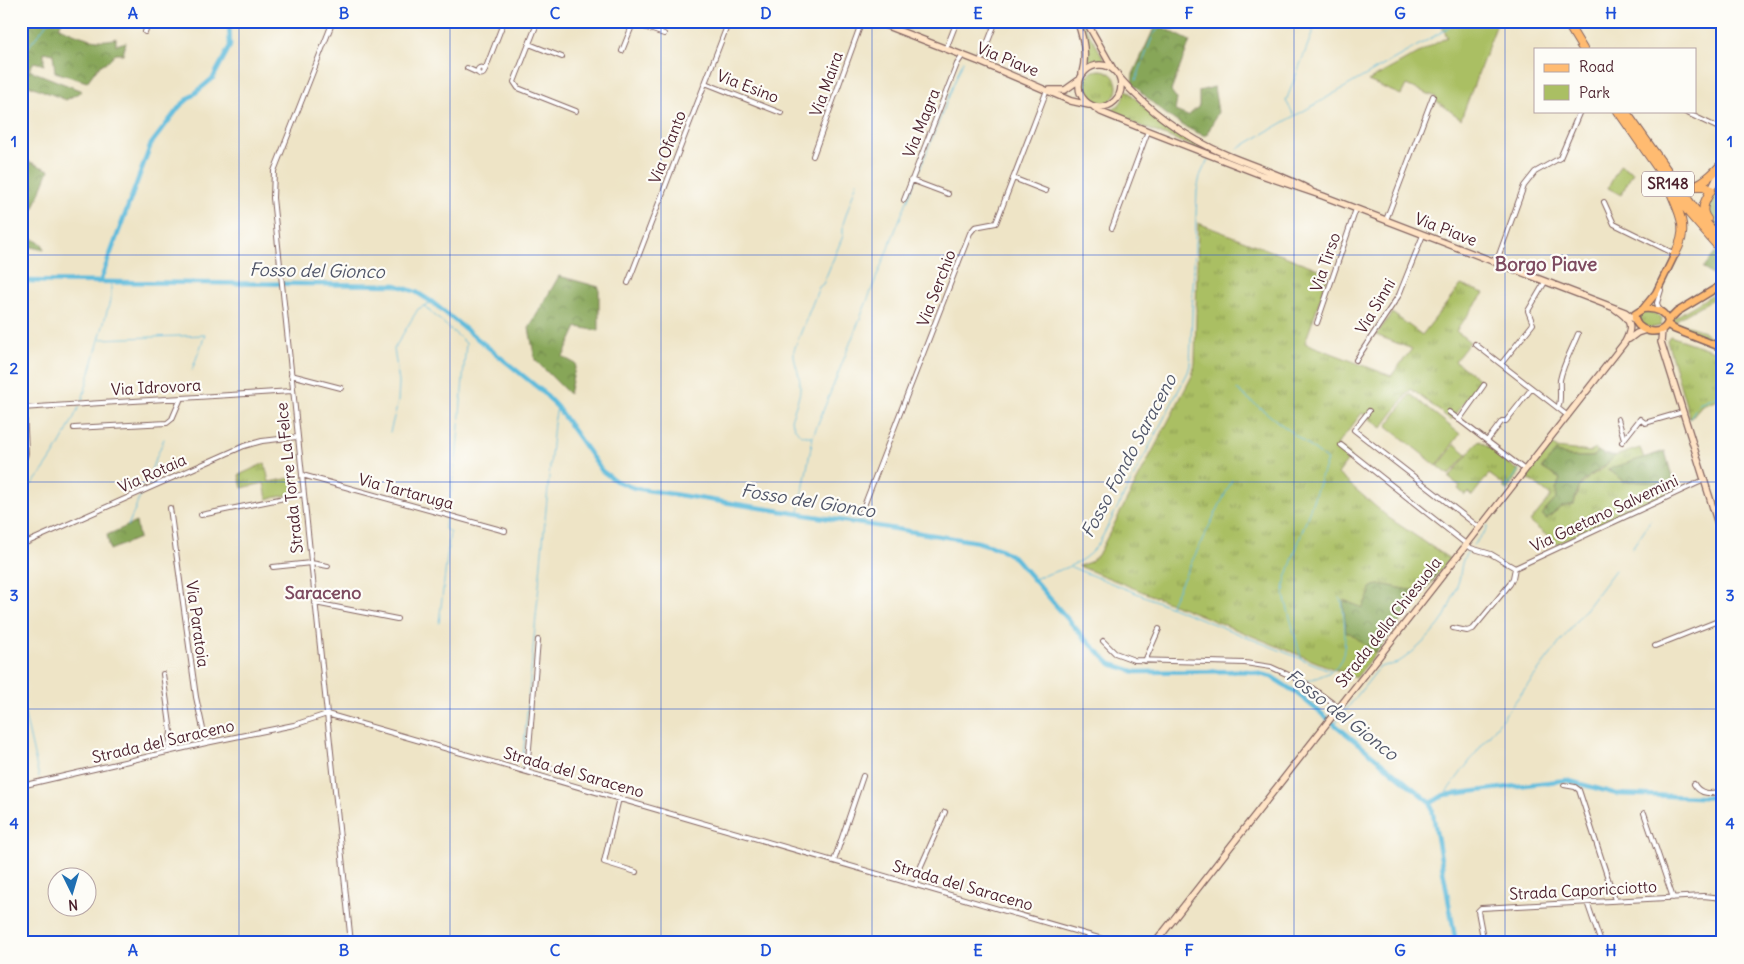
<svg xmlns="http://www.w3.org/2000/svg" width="1744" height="964" font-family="Delius,sans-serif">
<defs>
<pattern id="grass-tufts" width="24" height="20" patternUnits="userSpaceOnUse" patternTransform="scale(1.25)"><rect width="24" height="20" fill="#aabf63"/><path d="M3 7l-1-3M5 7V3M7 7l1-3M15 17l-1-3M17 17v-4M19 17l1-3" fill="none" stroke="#8c9b52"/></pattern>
<pattern id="forest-crowns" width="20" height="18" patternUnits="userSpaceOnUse" patternTransform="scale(1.25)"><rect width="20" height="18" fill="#87a659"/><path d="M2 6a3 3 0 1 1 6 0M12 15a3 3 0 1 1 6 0" fill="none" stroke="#70874a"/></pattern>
</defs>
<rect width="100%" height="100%" fill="#fdfcf7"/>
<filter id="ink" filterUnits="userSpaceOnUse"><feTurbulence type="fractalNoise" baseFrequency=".02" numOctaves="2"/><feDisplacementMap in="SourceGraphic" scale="10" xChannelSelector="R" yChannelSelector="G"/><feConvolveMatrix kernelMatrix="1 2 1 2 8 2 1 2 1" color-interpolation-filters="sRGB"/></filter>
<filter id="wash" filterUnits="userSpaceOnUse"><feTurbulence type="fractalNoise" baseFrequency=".0096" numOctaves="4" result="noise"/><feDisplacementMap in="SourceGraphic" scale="20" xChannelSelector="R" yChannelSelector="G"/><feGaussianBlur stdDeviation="1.12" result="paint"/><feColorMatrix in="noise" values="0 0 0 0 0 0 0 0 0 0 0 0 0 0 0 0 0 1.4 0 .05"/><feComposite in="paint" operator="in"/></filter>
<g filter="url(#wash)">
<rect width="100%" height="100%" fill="#eee4c6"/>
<path fill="url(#grass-tufts)" stroke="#7a6f47" d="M1079 21H1082L1106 62 1096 61 1086 65C1088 49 1087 36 1079 21Z
M1083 87a17 17 0 1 1 34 0a17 17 0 1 1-34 0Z
M1126 89C1151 115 1179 138 1212 153 1226 159 1264 169 1272 177L1107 113C1118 107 1124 102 1126 89Z
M1198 223 1329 273 1305 343 1391 376 1412 349 1376 335 1392 313 1422 335 1461 285 1484 293 1456 331 1470 342 1455 361 1480 380 1451 420 1411 389 1382 428 1362 413 1337 445 1351 456 1338 474 1389 518 1450 559 1437 575 1427 574 1415 590C1400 591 1384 580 1370 588V593L1362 608 1344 600 1350 632 1376 653 1356 678 1079 566 1090 562 1098 555 1192 376 1195 363Z
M1723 288V293L1678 319 1676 322 1701 330 1711 338 1710 340 1671 325 1672 319Z
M1650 311 1660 317 1662 320 1660 326 1651 328 1640 324 1637 315 1639 312Z
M1670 336 1723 354V397L1702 405 1690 419 1667 340Z
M1479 440 1520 472 1507 490 1503 487 1504 485 1489 474 1472 496 1468 492 1465 495 1458 489 1460 486 1449 478Z
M1552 445 1556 448 1591 452 1594 449 1598 451 1594 457H1569L1556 451 1542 468 1560 479 1556 490 1557 498 1542 514 1546 519 1561 507 1574 504 1579 488 1589 477 1602 469 1615 456 1640 448 1644 458 1609 470 1624 481 1662 483 1670 490 1678 487 1671 492 1557 544 1530 522 1551 496 1526 477Z
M265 463 269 482 297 477 299 493 267 499 264 483 242 488 239 475Z"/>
<path fill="url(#forest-crowns)" stroke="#686242" d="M37 21H62L59 27C76 34 97 45 116 38V45L126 42 123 54H115L111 59 98 67 87 82 55 72 53 54 44 52V65L34 62 29 70 82 91 66 100 21 82V23Z
M1156 24 1190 41 1171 91 1177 99 1175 111 1188 116 1199 106V91L1214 87 1218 112 1206 136C1176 126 1154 105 1132 83L1133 74Z
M28 161 49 170 24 233 43 245 44 250 22 245 21 246V164Z
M1723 174V234L1708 217 1706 209Z
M1718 250 1723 255V282H1721L1703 268Z
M559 276 599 287V331L577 327 563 357 576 364 569 394 535 360 529 328Z
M1556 451 1569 457H1594L1598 451 1603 454 1615 456C1605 468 1586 475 1579 488 1576 493 1575 499 1574 504L1561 507 1546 519 1542 514 1557 498 1556 490 1560 479 1542 468Z
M1665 451 1673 481 1678 487 1670 490 1662 483 1624 481 1608 469Z
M136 522 139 538 110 550 107 535Z
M1427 574 1437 575 1376 653 1350 633H1346L1343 600 1362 608 1370 593V588C1384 580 1399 591 1415 590Z"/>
<path fill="#aabf63" stroke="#7a6f47" d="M1442 21H1498L1461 119 1435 100 1436 97 1406 85 1401 95 1368 81 1447 37 1441 24Z
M1620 165 1633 172 1621 195 1608 188Z
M1410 394 1460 434 1437 466 1387 426Z
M1455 444 1467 454 1449 475 1438 466Z"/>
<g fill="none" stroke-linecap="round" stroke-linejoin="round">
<path stroke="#5ebbdc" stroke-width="1" d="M21 56 49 21
M1136 80 1153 35 1159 28 1162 21
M1294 115 1286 101 1317 21
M1237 149 1452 26 1453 21
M424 306 466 343 456 462
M100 339 205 335 192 370
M1237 390 1327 460 1285 581 1284 595 1301 658
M82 401 111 297V282
M1690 418 1699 403 1723 393
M390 432 398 402 399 382 394 349 418 309 432 302
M812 436C798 437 797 432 791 420 794 409 801 396 800 385 800 372 793 363 794 350L819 287 823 284 843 236V224L857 182
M144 487 164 439
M1505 489 1521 468
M21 494C45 476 66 434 79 407
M448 512 455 466
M799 512 813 436 963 61
M128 526 141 494
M1473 545 1487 529V525
M1632 548 1651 520
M1071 567 1332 671
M1034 579C1060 569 1083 566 1099 543L1188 372 1190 365 1197 191 1200 176 1208 159
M1170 606 1232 480
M439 623 450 532 445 529 446 518
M1307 681C1315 678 1325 675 1332 671 1351 660 1344 619 1342 601L1340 598
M1295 692 1304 684
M21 698 39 777
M1334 725 1379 668C1385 664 1391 666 1397 663 1412 654 1429 638 1440 624 1448 613 1452 598 1457 586 1463 572 1458 563 1469 550
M522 768 554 423 557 407
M1444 795 1615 570"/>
<path stroke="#5ebbdc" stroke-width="4.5" d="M21 281 396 285 416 292 432 302 542 391 557 407 602 471 616 481 634 488 978 542 1000 549 1015 558 1084 638 1111 664 1136 672 1248 671 1272 677 1295 692 1431 803 1456 943
M100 282 151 144 180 106 213 78 230 46 229 21
M1431 803 1444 795 1566 780 1617 794 1723 798"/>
</g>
</g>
<g filter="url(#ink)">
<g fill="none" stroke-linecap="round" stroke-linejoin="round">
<defs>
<path id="street" d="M333 21 274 171 273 198 351 943
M538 21 514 82 518 88 576 111
M633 23 664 34
M607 25 608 21
M145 32 149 21
M529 44 562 57
M946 49 957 21
M622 51 634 21
M980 62 996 21
M477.5 71a3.5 3.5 0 1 1 7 0a3.5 3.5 0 1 1-7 0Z
M467 68 478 73
M485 70 504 21
M705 83 781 113
M1683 111 1723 130
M813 156 862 21
M1013 178 1046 191
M911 180 948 194
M904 200 957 64 963 55
M1604 202 1614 224 1675 254
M1386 220 1433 96
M1112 228 1148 131
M1496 263 1524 186 1535 172 1560 158 1580 111
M628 283 729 21
M1660 312 1657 303 1661 290
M1317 323 1356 209
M1475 344 1568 416
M1356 360 1399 295 1423 235
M1501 364 1533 324 1528 311 1545 282
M291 375 341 388
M21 408 292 391
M1558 408C1562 399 1559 389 1560 380 1563 364 1572 349 1578 334
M1369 411 1354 430 1480 528
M1449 412 1525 470
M1618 419 1624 439
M1459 420 1484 385
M74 428 167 423 172 419 181 398
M1487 441 1502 421H1506L1532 388
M1622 442 1640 419 1645 423 1683 412
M1341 445 1471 548 1491 554 1515 568 1704 480
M21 459 25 457 26 453 24 408
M302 475 505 531
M170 508 196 697 206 743
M862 511 970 233 975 227 996 223 1047 90
M201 515 304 494
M21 545 244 446 262 441 297 437
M273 567 311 563 328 566
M315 603 397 619
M1453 628 1467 631 1473 629 1510 584 1513 578 1515 568
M1103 641 1115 653 1134 660 1245 663 1271 667 1304 682 1339 708
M1655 646 1723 619
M1145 661 1159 629
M163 674 171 732 168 752
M527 763 554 769
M527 772 538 640
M1694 784C1700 795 1711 794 1723 791
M1564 785 1575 787 1579 790 1615 900
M21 786 206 743 294 725 327 714 1116 943
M619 798 604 862 636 872
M1644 813 1673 898
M834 861 863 776
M916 884 921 866 945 812
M1587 902 1601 943
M1484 943 1478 911 1481 908 1703 896 1723 898"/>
<path id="secondary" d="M874 21 980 62 1071 101 1089 105
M1077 21C1084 38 1087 55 1082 73
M1086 21 1113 69
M1079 86a21 21 0 1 1 42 0a21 21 0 1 1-42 0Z
M1119 77C1149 112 1186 138 1229 156 1256 167 1284 176 1310 190
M1050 90H1065L1079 80
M1094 107 1101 112 1148 131 1259 174 1323 196 1625 312 1634 319
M1711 190 1722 167
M1662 330 1661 342 1723 540
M1629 339 1637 333 1646 330
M1155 943 1625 342C1634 325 1630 319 1615 309"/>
<path id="primary" d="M1643 309C1654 308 1664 310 1668 321 1664 339 1632 332 1635 314Z
M1643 309 1656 293 1675 254
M1668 321 1677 312 1723 284
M1667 324 1674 329 1723 348"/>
<path id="highway" d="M1566 21 1583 49
M1618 111 1689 213 1723 252
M1625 111 1693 207 1723 243
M1677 182C1693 195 1712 175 1723 163
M1693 186H1704L1711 190C1706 200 1699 209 1707 219
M1672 195C1682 218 1688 231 1675 254"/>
</defs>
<use href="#street" stroke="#836461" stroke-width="6"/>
<use href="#secondary" stroke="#836461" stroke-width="8"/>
<use href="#primary" stroke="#836461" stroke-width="9"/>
<use href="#highway" stroke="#836461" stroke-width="10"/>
<use href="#street" stroke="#fff" stroke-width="4"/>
<use href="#secondary" stroke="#ffe4c6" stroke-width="5.5"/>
<use href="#primary" stroke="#ffbb71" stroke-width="6"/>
<use href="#highway" stroke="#ffbb71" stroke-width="8"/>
</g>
</g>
<path fill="none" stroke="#1d4ed8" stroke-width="1" stroke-opacity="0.55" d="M239 21V943M450 21V943M661 21V943M872 21V943M1083 21V943M1294 21V943M1505 21V943M21 255H1723M21 482H1723M21 709H1723"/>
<g text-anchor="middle" stroke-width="4.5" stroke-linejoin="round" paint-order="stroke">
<rect fill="#fdfcf7" stroke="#806168" stroke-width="1" x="1642" y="171.5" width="52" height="25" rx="4"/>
<g font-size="15" font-weight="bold" fill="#4a1f2b">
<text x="1668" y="189">SR148</text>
</g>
<g font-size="16" fill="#4a1f2b" stroke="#fdfcf7">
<text transform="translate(1008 59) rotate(22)" y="6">Via Piave</text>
<text transform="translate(826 84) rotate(-70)" y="6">Via Maira</text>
<text transform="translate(748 86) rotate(21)" y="6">Via Esino</text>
<text transform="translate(921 123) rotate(-68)" y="6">Via Magra</text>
<text transform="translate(667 147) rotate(-69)" y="6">Via Ofanto</text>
<text transform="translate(1446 229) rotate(21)" y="6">Via Piave</text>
<text transform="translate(1325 262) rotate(-71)" y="6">Via Tirso</text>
<text transform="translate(936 288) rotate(-69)" y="6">Via Serchio</text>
<text transform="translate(1375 306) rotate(-59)" y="6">Via Sinni</text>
<text transform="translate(156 387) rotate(-3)" y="6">Via Idrovora</text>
<text transform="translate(152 473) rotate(-24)" y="6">Via Rotaia</text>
<text transform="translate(289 478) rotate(-96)" y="6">Strada Torre La Felce</text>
<text transform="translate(406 491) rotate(15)" y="6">Via Tartaruga</text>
<text transform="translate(1604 513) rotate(-25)" y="6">Via Gaetano Salvemini</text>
<text transform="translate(1388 622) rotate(-52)" y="6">Strada della Chiesuola</text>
<text transform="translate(198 624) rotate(82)" y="6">Via Paratoia</text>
<text transform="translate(163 741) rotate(-13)" y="6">Strada del Saraceno</text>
<text transform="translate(574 772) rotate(16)" y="6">Strada del Saraceno</text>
<text transform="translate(963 885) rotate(16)" y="6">Strada del Saraceno</text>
<text transform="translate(1583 890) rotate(-3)" y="6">Strada Caporicciotto</text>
</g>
<g font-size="18" font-style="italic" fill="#515669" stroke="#fdfcf7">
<text transform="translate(317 271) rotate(1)" y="6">Fosso del Gionco</text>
<text transform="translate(1129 456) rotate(-62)" y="6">Fosso Fondo Saraceno</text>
<text transform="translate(808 501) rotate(9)" y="6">Fosso del Gionco</text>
<text transform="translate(1342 715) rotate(38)" y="6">Fosso del Gionco</text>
</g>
<g font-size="18" font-weight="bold" fill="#7e4b60" stroke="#fdfcf7">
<text x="323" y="599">Saraceno</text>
</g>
<g font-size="19" font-weight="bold" fill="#7e4b60" stroke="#fdfcf7">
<text x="1546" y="271">Borgo Piave</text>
</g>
</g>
<rect width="1744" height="964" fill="none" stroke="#fdfcf7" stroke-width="55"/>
<rect x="1534" y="48" width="162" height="65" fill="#fdfcf7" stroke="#b5a4a5"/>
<rect x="1544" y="64" width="25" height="8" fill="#ffbb71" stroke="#b5a4a5"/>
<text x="1579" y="72" font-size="15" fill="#4a1f2b">Road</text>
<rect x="1544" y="85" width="25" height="15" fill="#aabf63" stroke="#b5a4a5"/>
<text x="1579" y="98" font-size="15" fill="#4a1f2b">Park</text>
<g transform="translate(72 892) rotate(175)"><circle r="24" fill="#fdfcf7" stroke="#b5a4a5"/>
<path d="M0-4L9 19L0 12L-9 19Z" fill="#1f6fb2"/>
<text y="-8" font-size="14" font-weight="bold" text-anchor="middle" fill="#4a1f2b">N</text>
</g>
<rect x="28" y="28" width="1688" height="908" fill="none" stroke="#1d4ed8" stroke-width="2"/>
<g font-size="16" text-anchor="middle" font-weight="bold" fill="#1d4ed8">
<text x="133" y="19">A</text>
<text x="344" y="19">B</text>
<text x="555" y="19">C</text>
<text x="766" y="19">D</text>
<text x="978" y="19">E</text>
<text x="1189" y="19">F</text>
<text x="1400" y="19">G</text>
<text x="1611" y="19">H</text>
<text x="14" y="147">1</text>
<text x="1730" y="147">1</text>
<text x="14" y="374">2</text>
<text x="1730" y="374">2</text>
<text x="14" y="601">3</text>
<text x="1730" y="601">3</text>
<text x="14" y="829">4</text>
<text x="1730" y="829">4</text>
<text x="133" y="956">A</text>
<text x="344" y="956">B</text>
<text x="555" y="956">C</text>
<text x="766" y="956">D</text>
<text x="978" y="956">E</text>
<text x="1189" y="956">F</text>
<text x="1400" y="956">G</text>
<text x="1611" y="956">H</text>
</g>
</svg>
